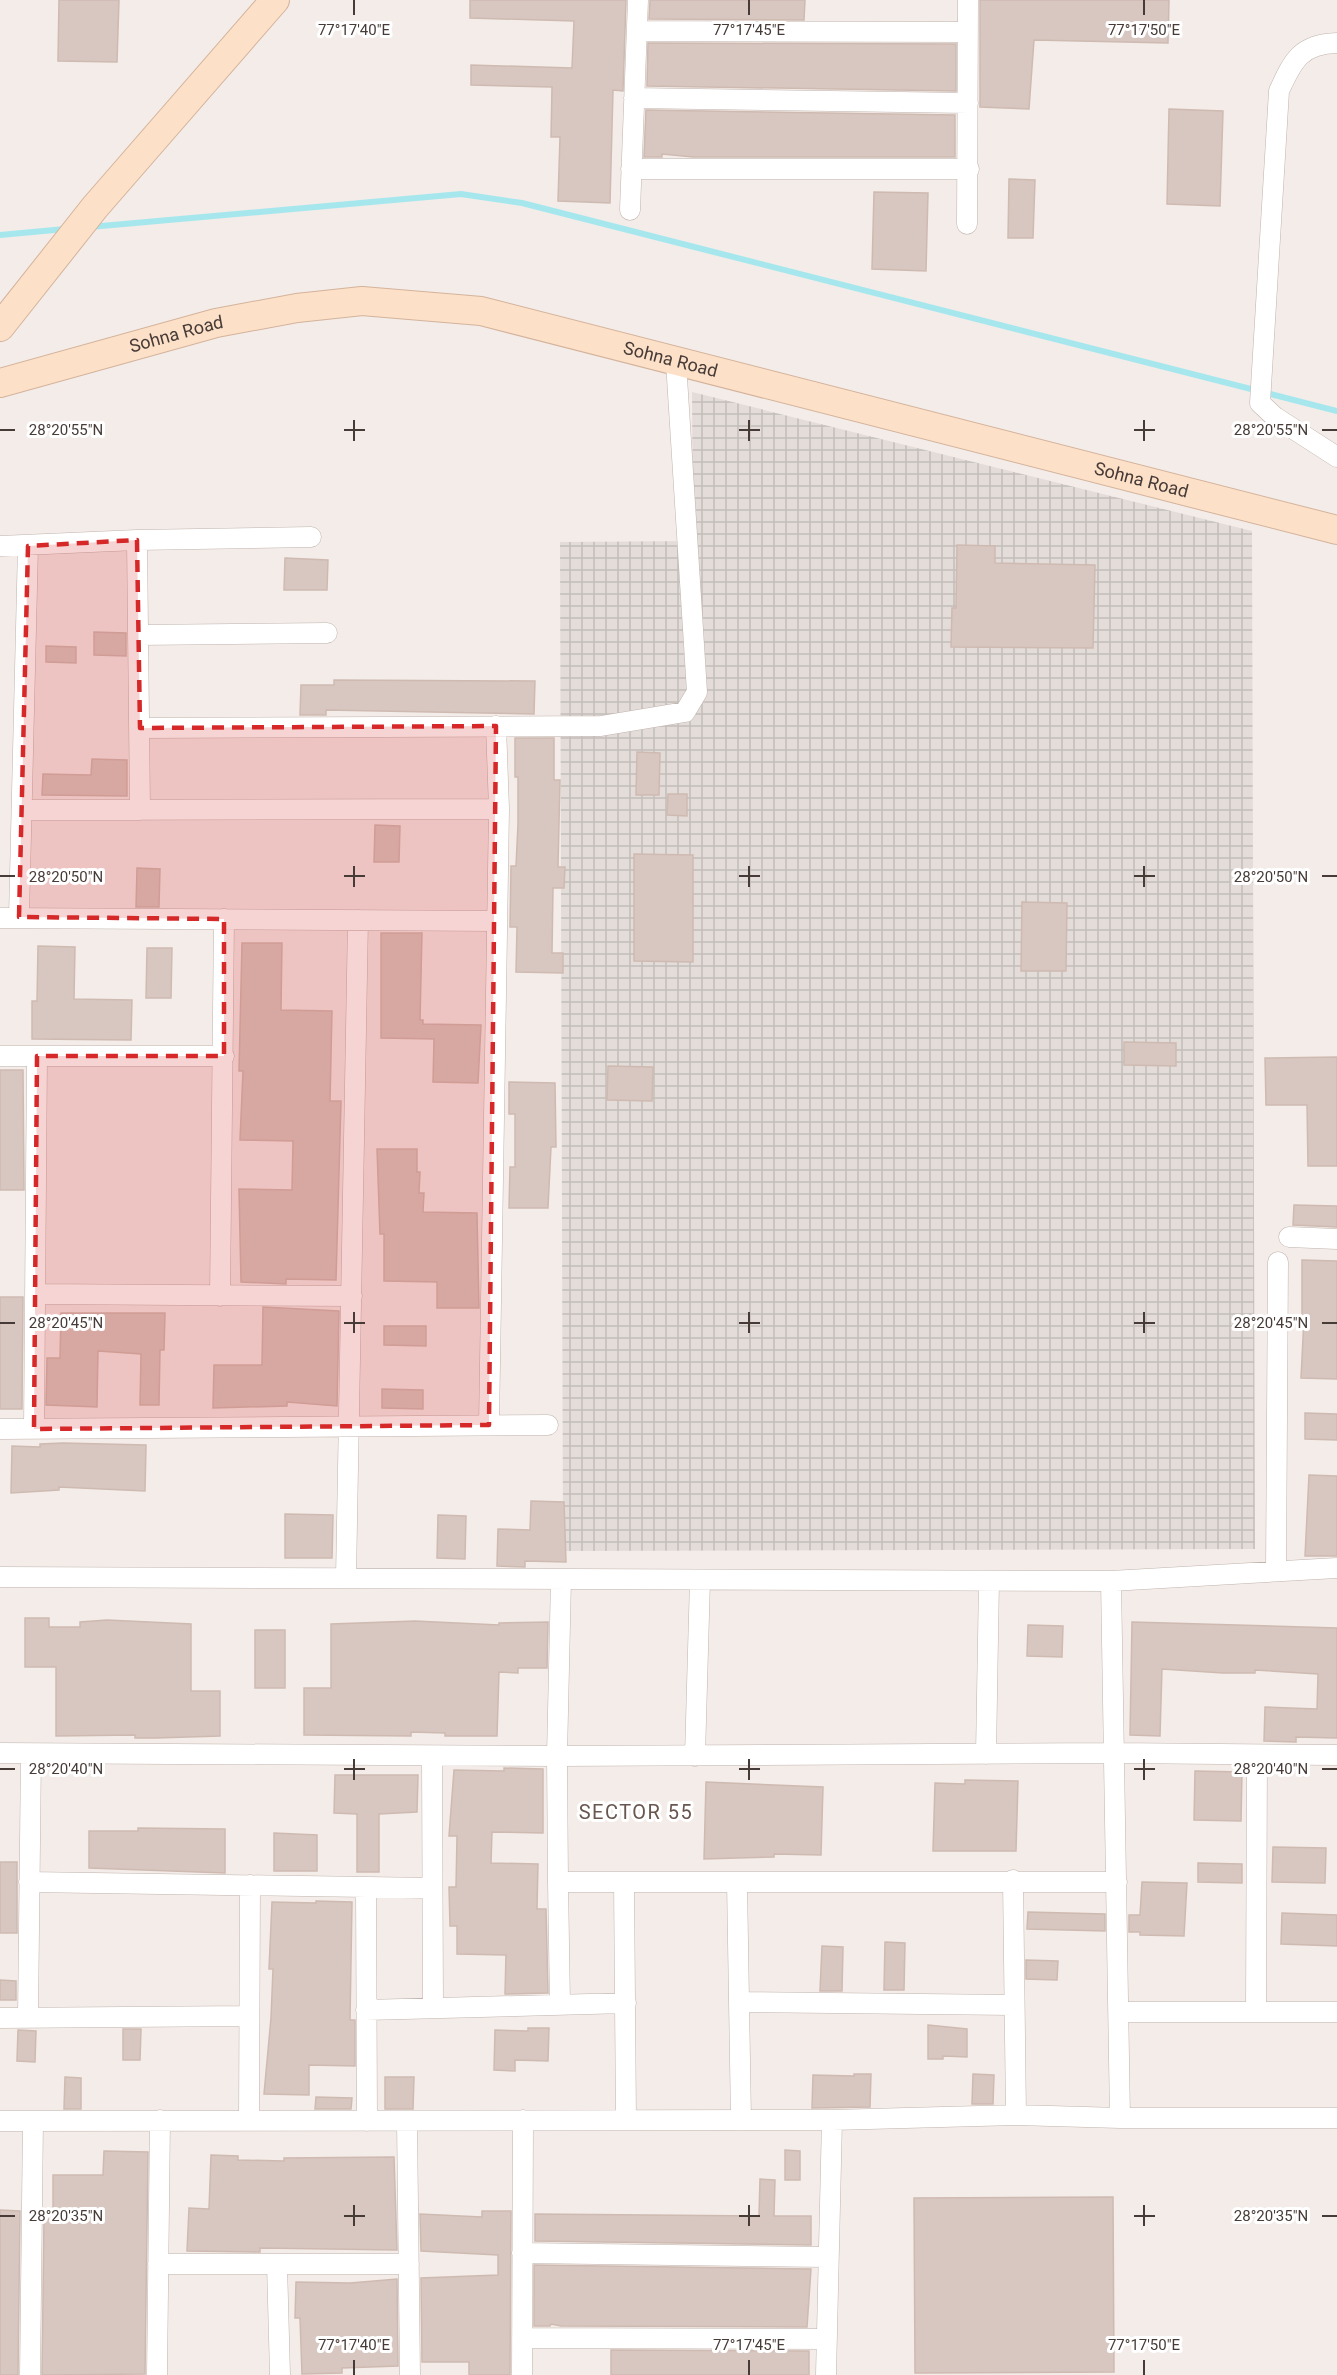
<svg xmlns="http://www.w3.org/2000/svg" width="1337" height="2375" font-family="Roboto,sans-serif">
<defs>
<pattern id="industrial-grid" width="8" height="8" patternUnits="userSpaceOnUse" patternTransform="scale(1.5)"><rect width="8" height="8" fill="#e3dcd9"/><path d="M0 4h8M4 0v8" fill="none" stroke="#c4bebb"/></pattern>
</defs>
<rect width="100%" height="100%" fill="#f3ece8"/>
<path fill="url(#industrial-grid)" d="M692 392 1252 531 1255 1549 563 1551 560 542 693 541Z"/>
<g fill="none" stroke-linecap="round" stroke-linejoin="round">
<path stroke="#a6e7ee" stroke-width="6" d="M90 227 461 194 522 203 1337 411
M0 235 65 229"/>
</g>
<path fill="#d7c7c0" stroke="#cfbab1" stroke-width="1.5" d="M59 0H119L117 62 58 61Z
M470 0H626L623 91 613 90 610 203 558 201 560 137H551L552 87 471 85V65L572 68 574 21 470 18Z
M650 0H805L804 20 649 19Z
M980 0H1169L1168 43 1034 40 1029 109 980 107Z
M648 43 956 44V91L647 86Z
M1169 109 1223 111 1220 206 1167 204Z
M646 110 955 115V157H693L662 154V157H644Z
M1009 179 1035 180 1033 238H1008Z
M874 192 928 193 926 271 872 269Z
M957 545 995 546V563L1095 565 1093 648 951 647 952 608H956Z
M285 558 328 560 327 590H284Z
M94 632 126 633V656L94 655Z
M46 646 76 647V663L46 662Z
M334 680 535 681 534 714 326 710V715H300L301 685H334Z
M515 738H554V780H560L558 867H565L564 888H553L552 953H563V973L516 972 517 927H510L511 866H516L518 824V777H515Z
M637 752 660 753 659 795H636Z
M92 759 127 760V796L42 795 43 774 91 775Z
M668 794H687V816L667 815Z
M375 825 400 826 399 862H374Z
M634 854 693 855V962L634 961Z
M137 868 160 869 159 907H136Z
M1022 902 1067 903 1066 971H1021Z
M381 933H422L420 1020H423V1024L481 1025 478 1083 433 1082 434 1039 381 1038Z
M242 943H282L281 1010 332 1011 330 1101H341L336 1280 286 1279V1284L241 1282 239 1189 292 1190 293 1141 240 1140 243 1071H239Z
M38 946 75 947 74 999 132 1000 131 1040 32 1039V1001H37Z
M147 948H172L171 998H146Z
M1124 1042 1176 1043V1066L1124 1065Z
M1337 1057V1166H1308L1307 1105H1266L1265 1058Z
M608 1066 653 1067 652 1101 607 1100Z
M0 1070H23L24 1190H0Z
M509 1082 555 1083 556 1147H551L548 1208H509L510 1167H515V1114H509Z
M377 1149H417V1172H420L419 1193H424L423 1212 477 1213 479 1308H437V1282L384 1281V1234H380Z
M1294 1205 1337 1206V1227L1293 1225Z
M1302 1260 1337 1261V1379L1301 1378 1304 1318 1302 1317Z
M0 1297H23L22 1409H0Z
M263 1307 339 1311 337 1406 287 1402V1406L213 1408 214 1365H262Z
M61 1313H165L164 1350H160L159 1405H140L141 1354 98 1351 97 1407 46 1405 47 1358H60Z
M384 1326H426V1346L384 1345Z
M382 1389 423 1390V1409L382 1408Z
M1305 1413 1337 1414V1440L1305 1439Z
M63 1443 146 1445 145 1491 59 1487V1490L11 1493 12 1446 40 1447V1444Z
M1309 1475 1337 1476V1556H1305Z
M531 1501 564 1502 566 1562 525 1561V1567L497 1566 498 1529 530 1530Z
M285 1514 333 1515 332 1558H285Z
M438 1515 466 1516 465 1559 437 1558Z
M25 1618H49V1627H80V1622L107 1620 191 1624V1691H220V1736L156 1738H135V1735L56 1736V1667H25Z
M415 1621 499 1625V1623L548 1622 547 1668H518V1673L499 1672 497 1736H445V1733L411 1732V1736L304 1735V1688H331V1624Z
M1132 1622 1337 1628V1738L1296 1737V1742L1264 1741 1265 1707 1317 1709 1318 1674 1255 1670V1673H1223L1162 1669 1160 1736 1130 1735Z
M1028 1625 1063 1626 1062 1657 1027 1656Z
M255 1630H285V1688H255Z
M504 1768 543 1769V1833L492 1832 491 1863 538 1864 537 1909H546L548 1993 505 1994 506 1955 457 1954V1926H450L449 1887H456L457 1836H449L454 1770 504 1771Z
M1195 1771 1242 1772 1241 1821 1194 1820Z
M335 1775H418L417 1812 379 1814V1872H357V1814L334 1813Z
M965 1780 1018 1781 1016 1851H933L935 1783 965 1784Z
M706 1782 823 1787 821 1855 774 1854V1857L704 1859Z
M138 1828 225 1829V1873L89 1868V1831H138Z
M274 1833 317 1835V1871H274Z
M1273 1847 1326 1848 1325 1883 1272 1882Z
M0 1862H17V1933H0Z
M1198 1863 1242 1864V1883L1198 1882Z
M1142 1882 1187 1883 1184 1936 1140 1935V1932H1129V1915H1140Z
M316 1901 352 1902 350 2020H355V2066L309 2065V2095L264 2094 271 2018 273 1969H269L272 1902 316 1903Z
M1028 1912 1105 1914V1931L1027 1929Z
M1282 1913 1337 1915V1946L1281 1944Z
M885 1942 905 1943 904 1990H884Z
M822 1946 843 1947 842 1991H820Z
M1026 1960 1058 1961 1057 1980 1026 1979Z
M0 1980 16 1981V2000H0Z
M928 2025 967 2029V2057L943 2056V2059H928Z
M528 2028H549L548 2061 515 2060V2071L494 2070 495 2030 528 2031Z
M123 2029H141L140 2060H123Z
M18 2030 36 2031 35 2062 17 2061Z
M854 2074H871L870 2107 812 2108 813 2075 854 2076Z
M973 2074 994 2075 993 2104H972Z
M65 2077 81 2078V2109H64Z
M385 2077H414L413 2109H385Z
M316 2097 352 2098 351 2109H315Z
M785 2150 800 2151V2180H785Z
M104 2151 148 2152 145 2374 42 2375 44 2219H53V2175H103Z
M211 2155 238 2156V2160L284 2161V2158L394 2157 397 2250 260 2248V2252L187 2251 189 2208 209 2209Z
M760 2179 775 2180 774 2216H811V2245L535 2241V2214L759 2216Z
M1113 2197 1114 2372 915 2373 914 2198Z
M0 2210 20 2211 18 2375H0Z
M482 2211H511L510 2375H469V2362H422L421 2278 498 2275V2255L421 2251 420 2214 482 2217Z
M534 2265 811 2269 807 2327 561 2326 551 2324 550 2326H534Z
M397 2279 398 2366 342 2368V2373L302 2374 300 2318H295L296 2282 350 2283Z
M611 2350 809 2351V2375H611Z"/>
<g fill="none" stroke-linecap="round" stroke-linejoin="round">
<defs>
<path id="street" d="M637 31 968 32
M1337 43C1301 44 1293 60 1279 91L1260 403 1275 417 1337 457
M634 98 968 103
M631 169H969
M630 210 638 0
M967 224 968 0
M137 540 311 537
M0 546 137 540 140 810
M138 635 327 633
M140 728 601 726 685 712 697 692 676 362
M22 810 499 809
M19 917 28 546
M0 918 497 921
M0 1056H224
M1289 1237 1337 1239
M35 1294 352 1296
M220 1296 224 919
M489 1425 499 809 496 726
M0 1429 548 1425
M34 1429 37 1056
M1276 1571 1278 1262
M0 1577 1111 1581 1337 1568
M346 1578 358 920
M561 1579 557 1756 558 1882H1117
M1111 1581 1120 2118
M0 1753 557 1756 1115 1753 1337 1755
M986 1754 989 1581
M432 1756 433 2008
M695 1756 700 1580
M1013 1880 1016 2115
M29 1882 432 1888
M558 1882 560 2005
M624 1882 626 2120
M737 1882 741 2120
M366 1887 367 2121
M740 2002 1013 2005
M366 2010 626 2003
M1120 2012H1337
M1256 2012 1257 1755
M28 2017 31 1754
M0 2018 248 2016
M0 2121 832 2120 1016 2115 1120 2118H1337
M249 2121 250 1885
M407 2121 410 2375
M522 2253 828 2257
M158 2264H409
M277 2264 280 2375
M522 2338 827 2339
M30 2375 33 2121
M157 2375 160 2120
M522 2375 523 2120
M826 2375 832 2120"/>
<g id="secondary">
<path d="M0 327 95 207 275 0"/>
<path id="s1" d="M0 383 216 323 297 308 362 301 481 311 1337 530"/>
</g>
</defs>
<use href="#street" stroke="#c1b4ae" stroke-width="21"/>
<use href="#secondary" stroke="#d4b39b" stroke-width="30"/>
<use href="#street" stroke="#fff" stroke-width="20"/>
<use href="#secondary" stroke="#fde0c8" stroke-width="28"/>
</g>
<path fill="#d62828" fill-opacity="0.2" stroke="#d62828" stroke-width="4.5" stroke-dasharray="12 8" stroke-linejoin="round" d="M137 540 140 728 496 726 489 1425 34 1429 37 1056H224V919L19 917 28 546Z"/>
<path fill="none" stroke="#463b37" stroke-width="2" d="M354 0V15M749 0V15M1144 0V15M354 420V441M749 420V441M1144 420V441M0 430H15M344 430H365M739 430H760M1134 430H1155M1322 430H1337M354 866V887M749 866V887M1144 866V887M0 876H15M344 876H365M739 876H760M1134 876H1155M1322 876H1337M354 1312V1333M749 1312V1333M1144 1312V1333M0 1323H15M344 1323H365M739 1323H760M1134 1323H1155M1322 1323H1337M354 1759V1780M749 1759V1780M1144 1759V1780M0 1769H15M344 1769H365M739 1769H760M1134 1769H1155M1322 1769H1337M354 2205V2226M749 2205V2226M1144 2205V2226M0 2216H15M344 2216H365M739 2216H760M1134 2216H1155M1322 2216H1337M354 2360V2375M749 2360V2375M1144 2360V2375"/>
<g text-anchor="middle" stroke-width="6" stroke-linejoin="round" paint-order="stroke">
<g font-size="18" fill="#463b37" stroke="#fff">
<text dy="6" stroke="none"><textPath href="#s1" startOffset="183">Sohna Road</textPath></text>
<text dy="6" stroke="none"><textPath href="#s1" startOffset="687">Sohna Road</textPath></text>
<text dy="6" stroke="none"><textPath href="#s1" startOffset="1173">Sohna Road</textPath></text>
</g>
<g font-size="20" letter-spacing="1.5" fill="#69564e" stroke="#fff">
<text x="636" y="1819">SECTOR 55</text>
</g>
</g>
<g font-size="15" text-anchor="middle" fill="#463b37" stroke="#fff" stroke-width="6" stroke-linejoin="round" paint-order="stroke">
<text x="354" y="35">77°17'40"E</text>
<text x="749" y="35">77°17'45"E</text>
<text x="1144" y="35">77°17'50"E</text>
<text x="66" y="435">28°20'55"N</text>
<text x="1271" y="435">28°20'55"N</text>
<text x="66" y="882">28°20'50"N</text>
<text x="1271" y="882">28°20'50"N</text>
<text x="66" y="1328">28°20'45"N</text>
<text x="1271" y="1328">28°20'45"N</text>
<text x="66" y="1774">28°20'40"N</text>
<text x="1271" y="1774">28°20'40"N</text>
<text x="66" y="2221">28°20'35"N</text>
<text x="1271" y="2221">28°20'35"N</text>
<text x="354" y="2350">77°17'40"E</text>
<text x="749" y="2350">77°17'45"E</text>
<text x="1144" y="2350">77°17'50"E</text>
</g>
</svg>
